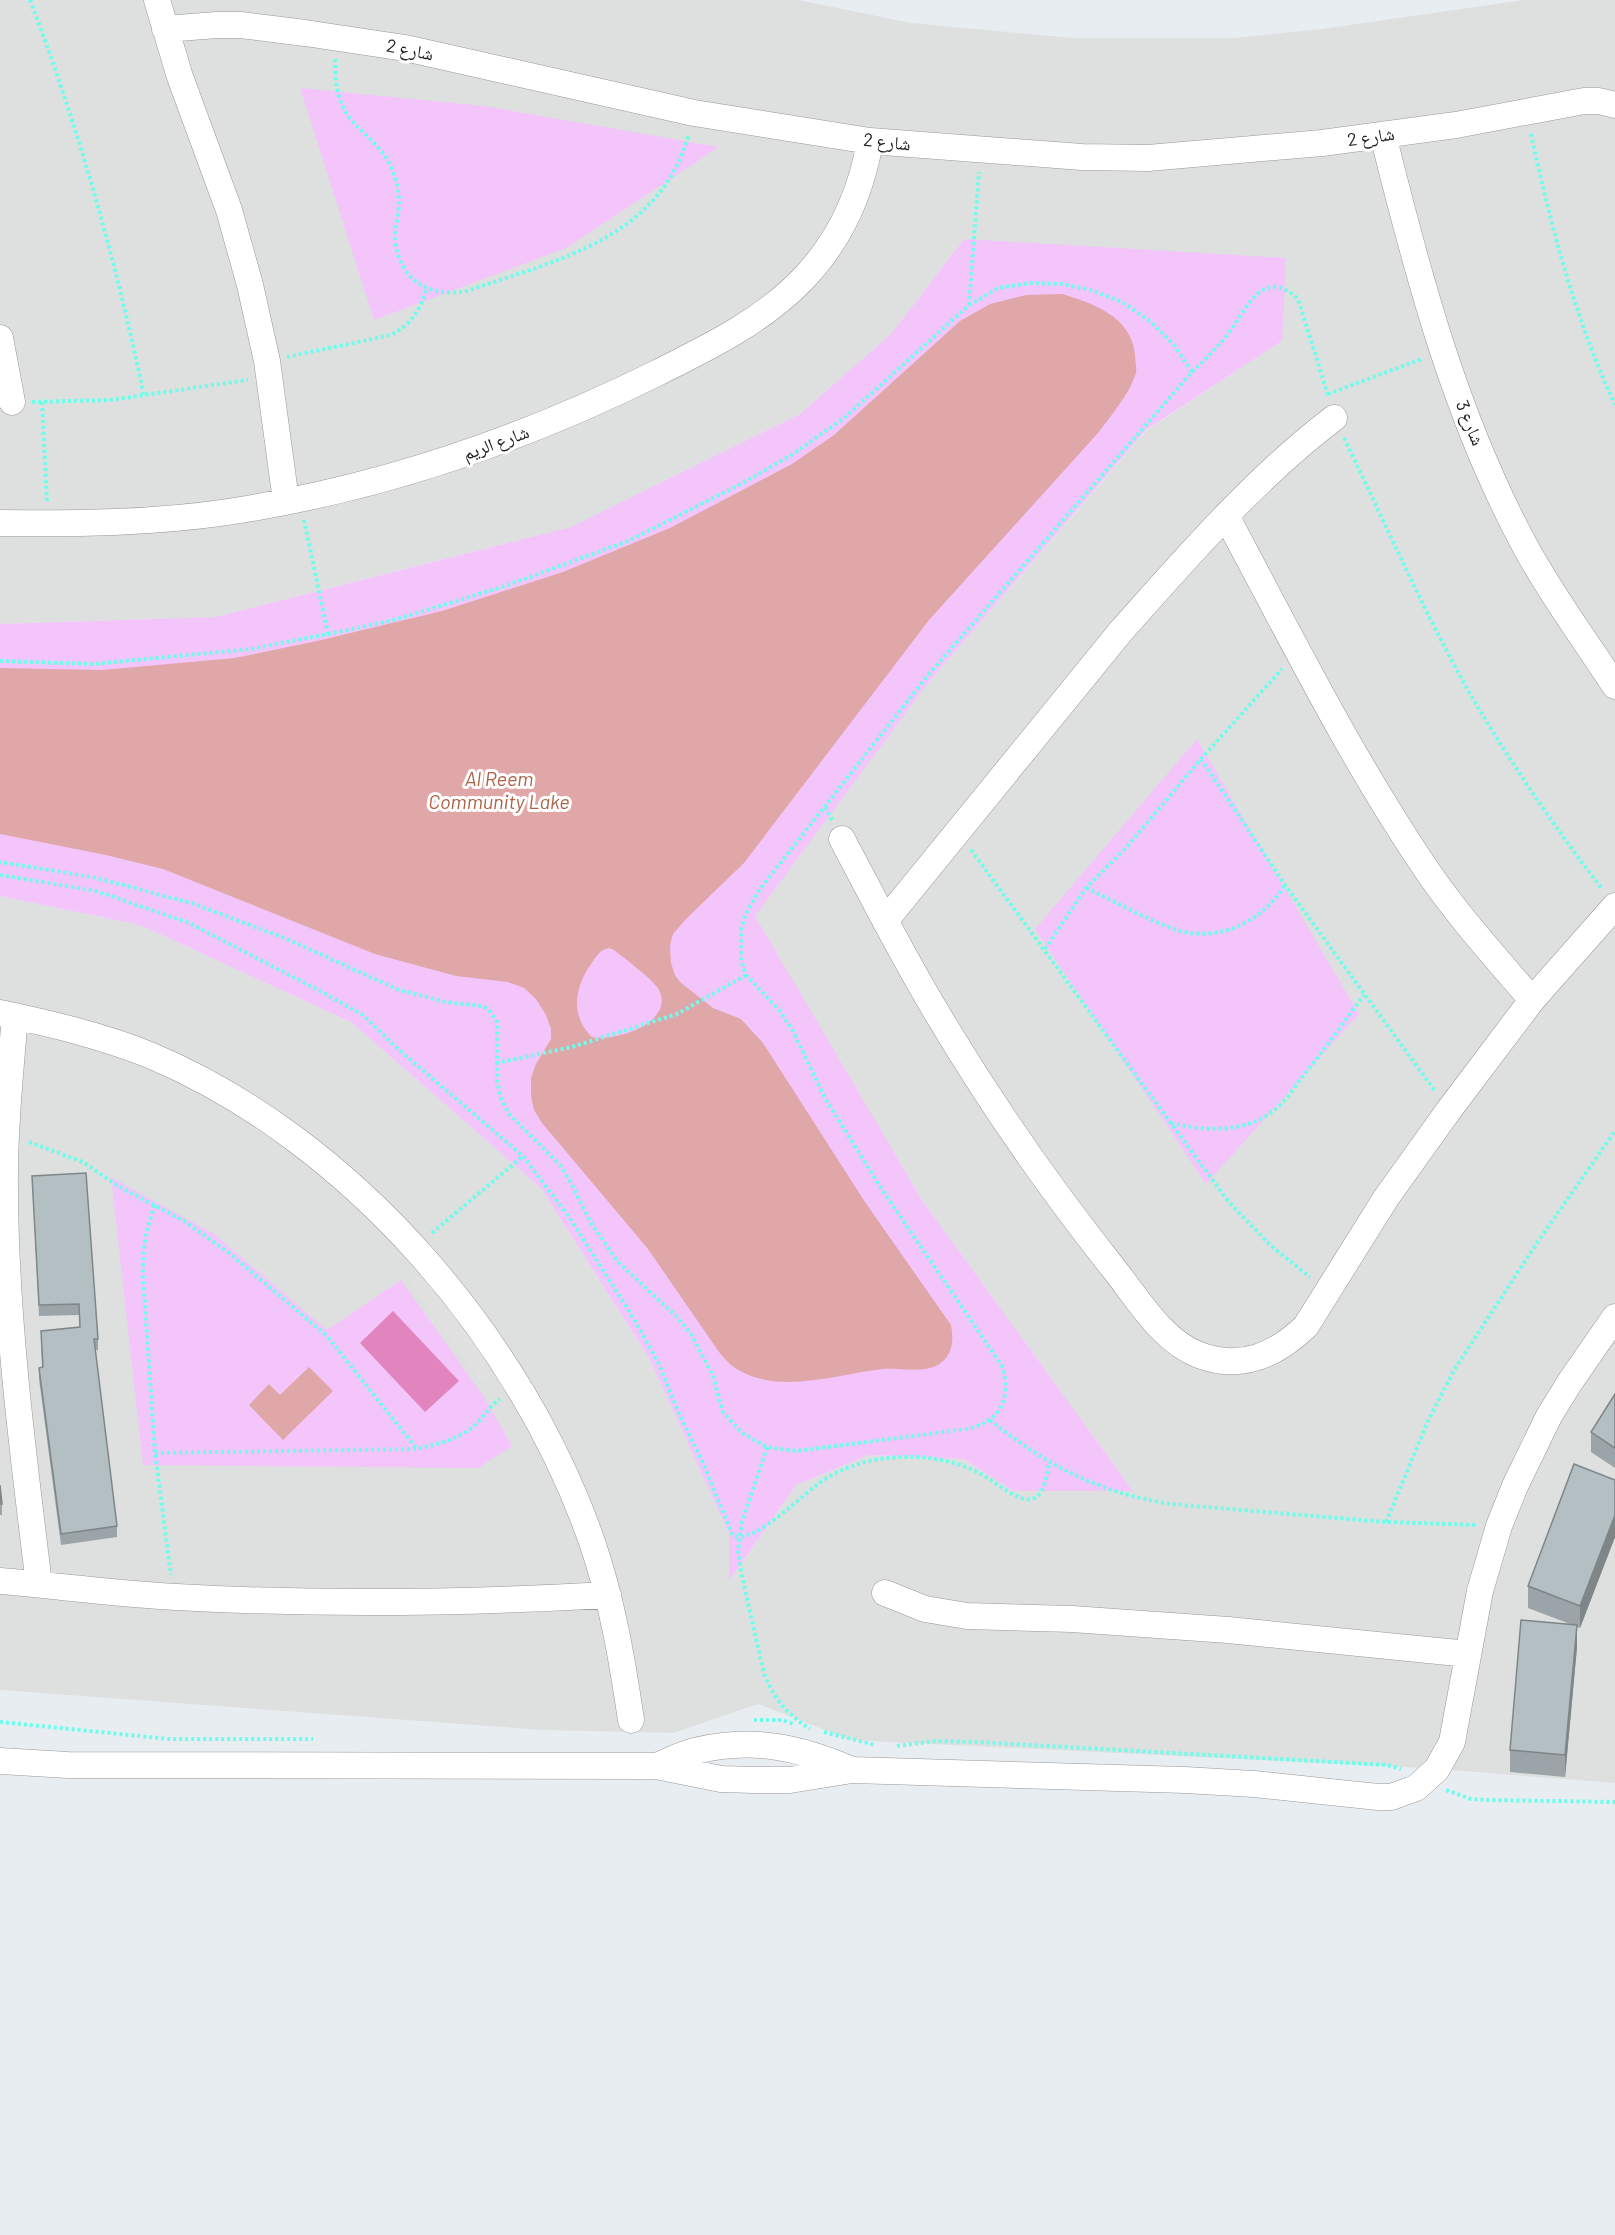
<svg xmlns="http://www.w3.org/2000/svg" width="1615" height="2235" font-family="Barlow,'Noto Naskh Arabic',sans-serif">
<rect width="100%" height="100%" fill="#e8edf2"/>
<path fill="#dedfdf" d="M0 0H798L911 23 1072 38H1234L1322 29 1524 0H1615V1783L1423 1768 851 1740 758 1704 673 1733 543 1730 0 1690V896L140 925 351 1022 541 1188 649 1358 729 1534 730 1580 796 1485 869 1455 964 1459 1013 1491H1133L922 1200 754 916 928 683 1147 430 1282 341 964 239 891 334 800 414 571 527 216 617 0 624Z"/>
<path fill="#f3c5fb" d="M300 88 484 106 719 147 566 248 374 320Z
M964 239 1286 258 1282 341 1146 430 928 683 755 916 922 1200 1133 1491H1013L964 1459 869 1455 796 1485 729 1581V1534L649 1358 541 1188 351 1022 140 925 0 896V624L216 617 571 527 800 414 891 334Z
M1197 739 1359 1014 1206 1184 1035 929Z
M111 1177 214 1234 327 1330 401 1280 484 1397 512 1446 478 1468 143 1465Z"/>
<path fill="#e284be" d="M393 1311 459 1381 425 1412 360 1343Z"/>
<path fill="#e1e1e1" d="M426 1270 500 1370 480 1381 409 1283Z"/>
<path fill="#e0a7a8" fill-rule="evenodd" d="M1062 294C1093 303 1132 317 1135 355 1135 361 1137 368 1136 373 1129 395 1111 415 1098 433L929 620 744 863 687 918 673 934 670 945 671 963 675 975 680 982 713 1008 741 1019 763 1043 865 1202 951 1325C954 1340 953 1356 938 1365 924 1373 899 1368 883 1369 836 1374 779 1396 735 1368 729 1364 724 1358 719 1352L648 1249 542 1123 534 1110 531 1096V1078L536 1064 551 1039V1029L546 1015 536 999 524 988 508 982 456 976 375 954 163 869 106 855 0 834V668L102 670 235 658 317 641 442 611 563 572 670 528 792 464 834 435 960 321 990 304 1026 295ZM609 948 614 950C624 958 655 981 659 990 675 1023 615 1042 592 1037 571 1017 574 990 589 967 595 959 598 950 609 948Z
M309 1367 333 1391 283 1440 249 1405 269 1384 280 1395Z"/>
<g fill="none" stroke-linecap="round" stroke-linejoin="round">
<defs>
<path id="street" d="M157 0 180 77 229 210 250 285 267 361 286 501
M165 29 217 25H241L305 33 405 48 694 113 870 141 1082 157 1148 158 1322 143 1456 125 1584 101H1599L1615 105
M1383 135C1418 276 1456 419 1526 548 1552 596 1585 640 1615 686
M0 338 12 402
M1226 516C1290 635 1350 757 1426 869 1457 915 1496 958 1532 1000
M0 523C76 524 153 523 228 512 379 489 520 441 657 373 709 347 761 322 802 280 839 242 861 194 870 141
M842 839C869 890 895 941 924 991 980 1088 1044 1181 1114 1269 1138 1299 1162 1341 1199 1355 1241 1371 1276 1355 1306 1326L1386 1198 1449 1110 1532 1000 1615 906
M885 921 1121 631C1188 556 1254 479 1334 418
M0 1013C52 1024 103 1036 152 1056 352 1141 521 1338 592 1542 612 1600 622 1659 631 1720
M15 1016C10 1075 4 1134 5 1194 6 1324 23 1454 39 1584
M0 1581C59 1586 118 1594 177 1597 321 1605 464 1603 608 1595
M885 1593 925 1609 967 1616 1072 1619 1228 1630 1468 1654
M0 1761 68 1765 656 1766 721 1779 754 1780H790L852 1770 1185 1780 1254 1784 1378 1797H1391L1416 1788 1437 1769 1452 1742 1480 1591 1499 1526 1515 1486 1549 1416 1570 1382 1615 1317
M656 1766C669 1761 682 1754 695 1751 752 1737 799 1747 852 1770"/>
</defs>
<use href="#street" stroke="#989898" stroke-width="27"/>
<path stroke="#6dfdea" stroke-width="4" stroke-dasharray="3 3" stroke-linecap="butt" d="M30 0C79 129 116 261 144 396
M335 59C335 92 339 111 364 133 374 143 384 152 390 165 397 180 401 197 398 214 397 223 394 231 395 241 400 281 430 298 467 291 557 260 660 239 689 134
M1531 134C1551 227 1575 319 1615 405
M969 305 979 172
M287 357 391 335C412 324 420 310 427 288
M1192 372C1206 359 1219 346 1230 331 1248 307 1263 266 1298 299L1329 398
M1328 394 1422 359
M32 402 110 400 248 380
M42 402 47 502
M1344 438C1385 523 1423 610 1469 692 1509 761 1554 826 1602 889
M304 520 328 634
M0 661 93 664 251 649 328 634 390 621 450 603 508 585 628 541 741 484 793 454 844 418 968 306 998 288 1030 283 1062 284 1094 291 1124 303 1151 322 1174 345 1192 372 928 675 760 889 745 915 741 930V960L746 975 779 1010 793 1031 825 1098 881 1188 1002 1366C1012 1398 1000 1423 966 1429L797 1451 767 1447 742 1433 723 1412 713 1376 691 1334 676 1316 618 1262 591 1223 571 1183 560 1165 509 1114 501 1098 497 1081V1022L489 1010 482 1006 446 1002 399 990 287 939 194 904 97 878 0 862
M1201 759 1285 885 1435 1091
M825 807 832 820
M971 850 1228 1201 1270 1245 1310 1277
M0 875 96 891 189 923 322 992 363 1015 399 1050 523 1156 569 1217 631 1314 658 1362 678 1411 703 1463 733 1536C756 1544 803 1493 824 1480 847 1465 874 1458 902 1457 926 1456 951 1460 973 1470 1007 1485 1041 1532 1049 1462
M1086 888C1114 901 1146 919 1174 929 1218 944 1262 922 1285 885
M1045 949 1086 888 1125 849 1201 759 1282 669
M496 1063 572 1047 677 1014 746 975
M1171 1123C1211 1132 1252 1134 1283 1102 1291 1094 1296 1084 1303 1076 1324 1050 1344 1022 1364 995
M29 1142 83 1162 118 1186 184 1221 229 1253 327 1336 417 1449
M155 1205C146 1229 142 1250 143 1276L155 1453 171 1575
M432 1233 523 1156
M990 1420C1046 1465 1099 1493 1171 1504L1386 1522 1477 1525
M767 1447 742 1522 738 1551 742 1576 764 1674C776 1701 786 1713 810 1729
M155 1453 417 1449C435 1445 455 1440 470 1429 482 1421 488 1407 500 1399
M1386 1522 1428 1421 1454 1370 1539 1240 1615 1131
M754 1720H782L794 1724
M0 1722 169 1739H313
M824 1732 875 1745
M897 1746 936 1741 977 1742 1387 1765 1401 1769
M1446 1790 1471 1799 1487 1800 1615 1802"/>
<use href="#street" stroke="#fff" stroke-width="26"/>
</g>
<path fill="#9ba4a8" d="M32 1176 98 1339V1350H95L117 1526V1537L61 1545 39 1379V1368L42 1367 41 1331 80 1327 79 1315 39 1316Z
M1615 1394V1468L1591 1452V1432Z
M1615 1480V1537L1580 1628 1577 1627V1647L1565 1777 1510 1772V1750L1570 1624 1528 1608V1586Z
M0 1485 2 1504V1515H0Z"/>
<path fill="#7e8688" d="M1615 1515V1537L1580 1628V1606Z
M1577 1625V1647L1565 1777V1755Z"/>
<path fill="#b4bfc3" stroke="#7e8688" stroke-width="1.5" d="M86 1173 98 1339H94L117 1526 61 1534 39 1368 43 1367 41 1331 80 1327 79 1304 39 1305 32 1176Z
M1615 1394V1448L1591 1432Z
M1574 1464 1615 1480V1515L1580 1606 1528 1586Z
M0 1485 2 1504H0Z
M1521 1620 1577 1625 1565 1755 1510 1750Z"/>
<g text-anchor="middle" stroke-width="6" stroke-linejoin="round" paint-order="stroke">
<g font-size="18" fill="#212121" stroke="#fff">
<text transform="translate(410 50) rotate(11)" y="6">شارع 2</text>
<text transform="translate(1371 137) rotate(-8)" y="6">شارع 2</text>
<text transform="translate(887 142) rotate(6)" y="6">شارع 2</text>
<text transform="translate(1470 423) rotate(68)" y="6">شارع 3</text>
<text transform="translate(496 443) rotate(-20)" y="6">شارع الريم</text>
</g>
<g font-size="20" font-style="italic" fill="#ad6246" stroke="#fff">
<text x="499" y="786">Al Reem<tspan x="499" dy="23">Community Lake</tspan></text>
</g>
</g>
</svg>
